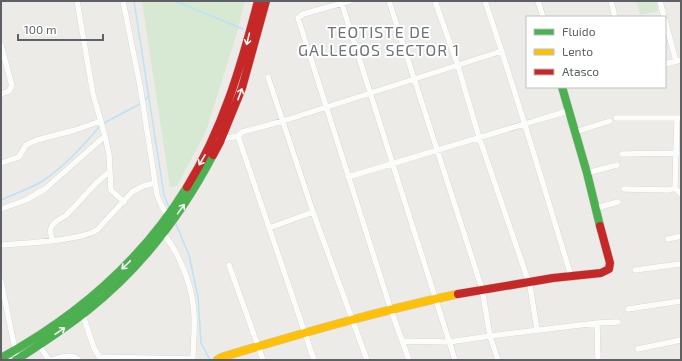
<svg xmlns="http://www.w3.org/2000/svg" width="682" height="361" font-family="'Exo 2',sans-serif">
<rect width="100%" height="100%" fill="#edebe7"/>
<path fill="#d7e8d3" d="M142 1H245L236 36 206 131 177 186 170 187Z
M637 1H656L658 11 640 15Z"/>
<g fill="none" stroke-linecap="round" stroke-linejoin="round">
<path stroke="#bbe2f6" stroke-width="1.5" d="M134 1 164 195 169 207
M175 1 243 29
M145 100 149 96
M104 123 140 104
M1 200C14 194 29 189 41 182 64 167 82 147 100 126
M175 222 189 255 198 297 201 343 210 360"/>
<defs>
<path id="street" d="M77 1 93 94 105 136 109 154 111 190 124 202
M123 1 140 86 157 195 162 207 168 215
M341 1 455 360
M350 1 303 14 298 18 391 310 409 360
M389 1 482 289 490 336 498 360
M435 1 458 66 479 137 530 286 537 330
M485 1C516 92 543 184 571 276
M538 1 543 17
M611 1 615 17
M660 1 664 17
M665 20 676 61
M1 45 12 86 9 91 1 94
M665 64 681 60
M268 77 313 212 367 360
M616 118H681
M575 132 610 121
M238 136 314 360
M222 139 238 136 242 132 283 121 502 51
M622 154 677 153
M1 163 19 157 26 145 37 140 75 130 101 121
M587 173 617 165
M348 177 568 111
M675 188 677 118
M624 189 669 190 675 188 681 194
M596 208 618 202
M1 209 26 200 45 189 105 136
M269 228 313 212
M668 239 681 236
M52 240C51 236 50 232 51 228 53 222 60 219 65 216 81 202 91 185 109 172
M1 245C23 243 80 241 97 230L132 192 143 186 155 183
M229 265 263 360
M635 270 681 264
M1 281 16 354
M628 309 681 301
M81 310 94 348 101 360
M597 323 598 360
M403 341 449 342 490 336 597 323 618 322
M39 345 49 360
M638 349 681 340
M99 357 193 359C193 341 196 323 193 305 191 284 178 250 163 234
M52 360C60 357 73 353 79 360"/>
<path id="fast" d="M562 87 587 173 600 226
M1 358C76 317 142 260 187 187
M16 360C41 344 65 328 88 310 141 268 182 214 213 155"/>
<path id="slow" d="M217 360 222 357C300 334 378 311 458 294"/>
<path id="jam" d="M213 155 220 142 242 88 266 1
M187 187C223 129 241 66 258 1
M458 294 553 278 601 273 609 269 610 263 600 226"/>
</defs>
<use href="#street" stroke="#c9cac9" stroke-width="6"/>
<use href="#fast" stroke="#c9c9c9" stroke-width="9"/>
<use href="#slow" stroke="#c9c9c9" stroke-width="9"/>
<use href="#jam" stroke="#c9c9c9" stroke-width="9"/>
<use href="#street" stroke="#fcfcfb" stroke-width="5.5"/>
<use href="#fast" stroke="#4caf50" stroke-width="8"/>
<use href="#slow" stroke="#ffc107" stroke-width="8"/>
<use href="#jam" stroke="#c62828" stroke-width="8"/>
</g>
<defs><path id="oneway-shaft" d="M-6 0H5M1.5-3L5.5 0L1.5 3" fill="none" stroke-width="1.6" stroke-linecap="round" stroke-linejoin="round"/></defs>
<g stroke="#f6fbf6">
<use href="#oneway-shaft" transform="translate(248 39) rotate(104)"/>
<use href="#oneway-shaft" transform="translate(240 94) rotate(-70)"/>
<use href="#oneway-shaft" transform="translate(202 160) rotate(120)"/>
<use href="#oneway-shaft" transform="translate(181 209) rotate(-54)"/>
<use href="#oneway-shaft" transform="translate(126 265) rotate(136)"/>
<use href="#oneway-shaft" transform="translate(60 331) rotate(-34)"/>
</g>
<g text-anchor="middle" stroke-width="4" stroke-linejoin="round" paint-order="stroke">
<g font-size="16" letter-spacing="1" fill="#6e7377" stroke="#fff">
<text x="379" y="38">TEOTISTE DE<tspan x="379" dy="18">GALLEGOS SECTOR 1</tspan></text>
</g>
</g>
<rect width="682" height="361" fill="none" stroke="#5d6165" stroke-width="4"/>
<rect x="526" y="16" width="140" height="72" fill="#ffffff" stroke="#bec0c1"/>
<rect x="534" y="29" width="20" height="6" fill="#4caf50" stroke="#bec0c1"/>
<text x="562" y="36" font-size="12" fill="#5d6165">Fluido</text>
<rect x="534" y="49" width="20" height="6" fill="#ffc107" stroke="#bec0c1"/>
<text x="562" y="56" font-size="12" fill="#5d6165">Lento</text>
<rect x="534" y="69" width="20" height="6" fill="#c62828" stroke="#bec0c1"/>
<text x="562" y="76" font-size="12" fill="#5d6165">Atasco</text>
<path d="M18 34v6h85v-6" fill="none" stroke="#5d6165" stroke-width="2"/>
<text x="24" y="34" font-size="12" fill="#5d6165" stroke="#ffffff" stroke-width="3" paint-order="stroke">100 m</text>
</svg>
